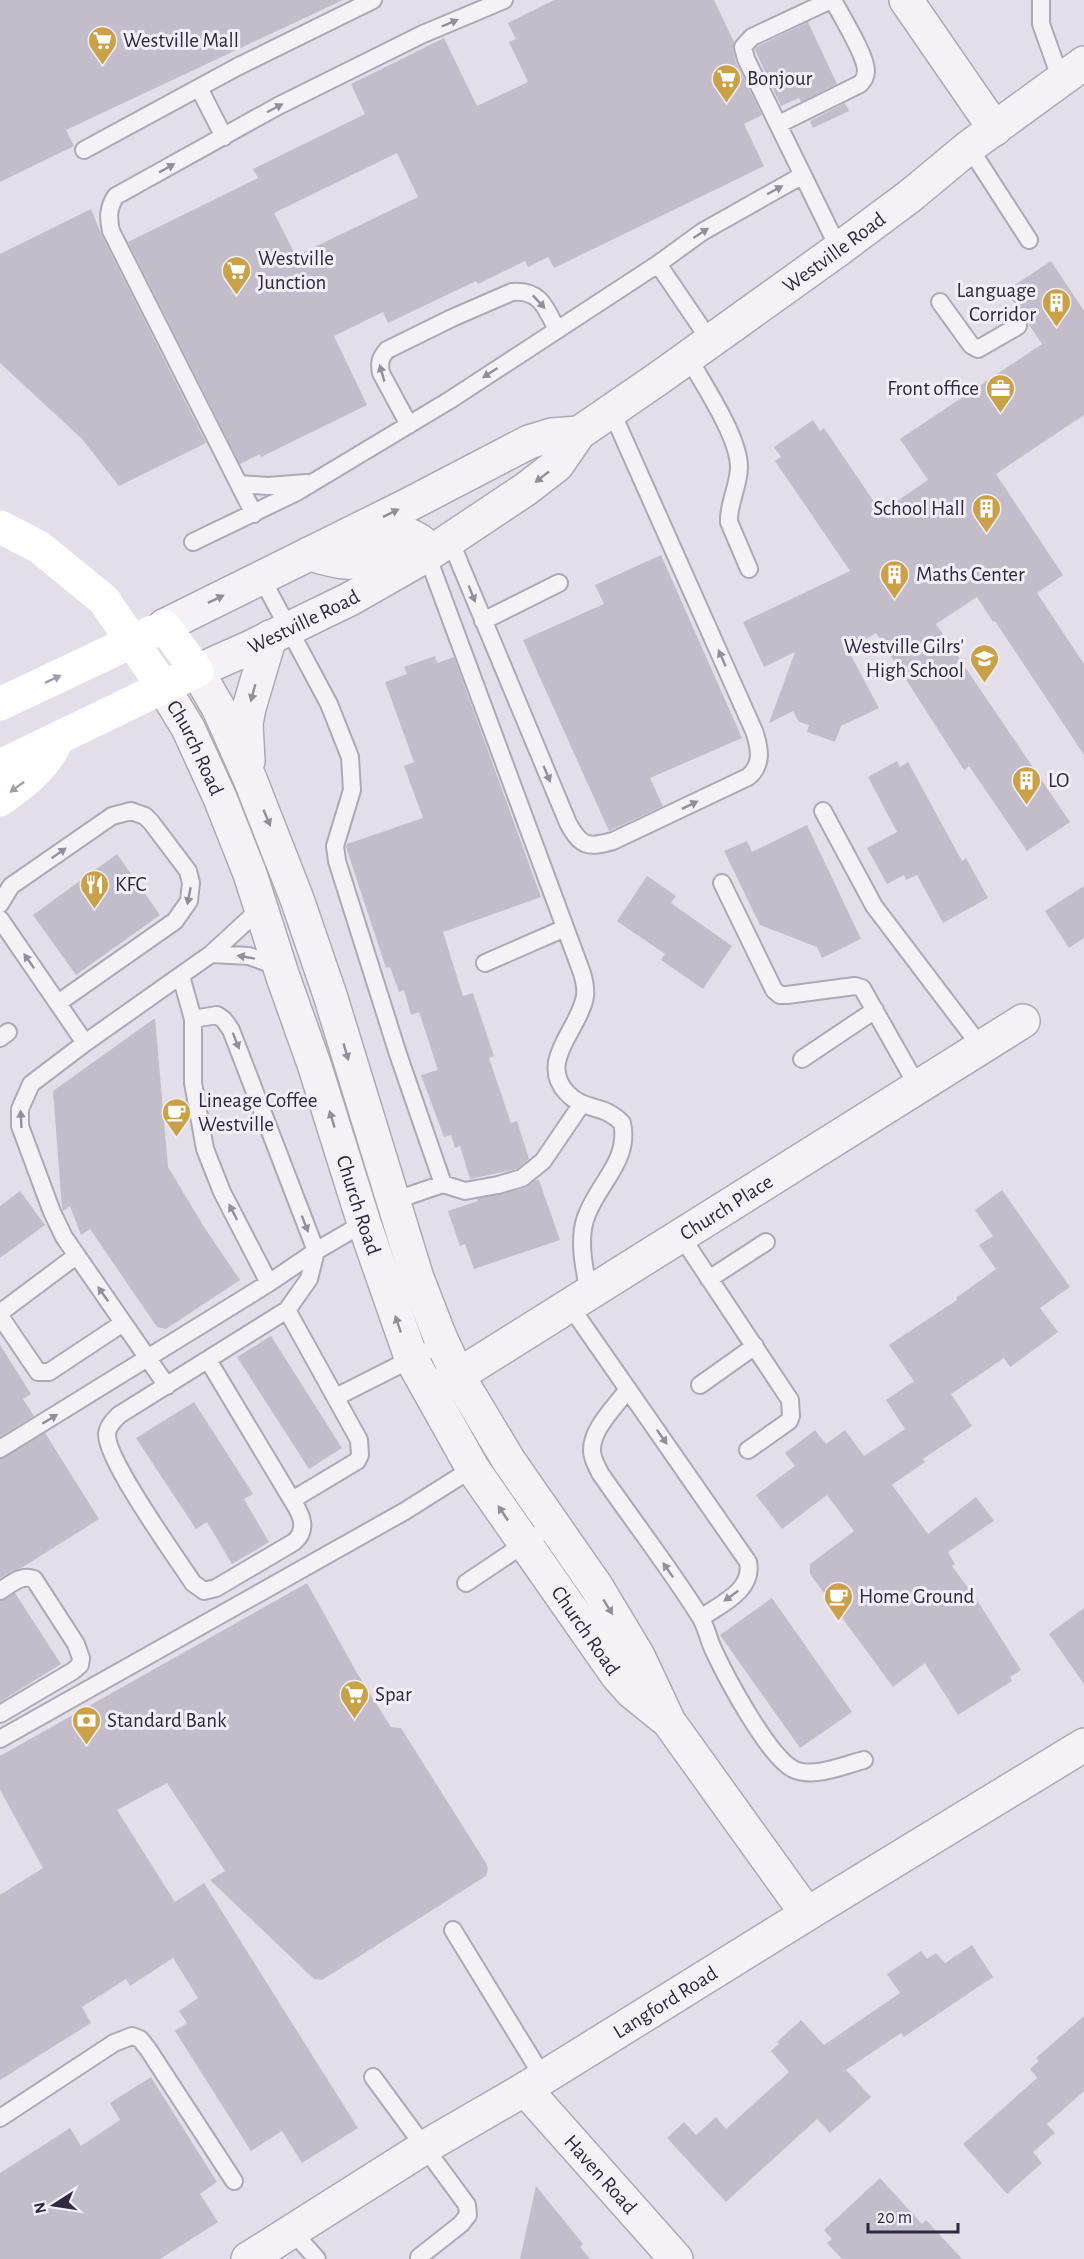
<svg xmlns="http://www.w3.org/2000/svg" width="1084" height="2259" font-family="'Alegreya Sans',sans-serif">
<rect width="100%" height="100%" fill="#e3dfe8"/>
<path fill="#c3bdcb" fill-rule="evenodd" d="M0 0H343L66 130 74 146 0 182Z
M554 0H714L734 42 733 49 736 63 762 115 744 124 764 166 554 268 548 257 528 267 525 261 478 284 476 281 388 323 383 312 334 336 367 405 261 457 260 454 240 464 128 242 258 178 253 169 365 114 351 84 444 38 477 106 528 82 509 42 516 39 508 23ZM397 153 418 197 296 256 274 213Z
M808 22 837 84 801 102 799 98 781 106 755 50 758 46Z
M845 103 849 111 813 128 810 121Z
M91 209 102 236 206 443 119 486 82 439 0 363V254Z
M1051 261 1084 311V415L996 474 1063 575 1037 593 1084 664V755L995 621 993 622 977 597 936 624 1070 822 1027 851 969 766 964 770 876 633 848 650 879 708 841 726 835 742 807 732 809 725 799 722 793 711 769 723 795 652 764 667 743 622 850 571 775 461 781 457 774 447 813 420 820 431 824 428 881 512 928 480 900 439 1042 344 1006 291Z
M661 555 742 738 650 778 663 806 609 831 523 640 604 604 595 585Z
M435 656 437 663 454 657 541 897 443 932 463 996 473 993 494 1056 489 1058 511 1123 517 1121 529 1159 517 1169 470 1179 460 1146 455 1148 451 1135 444 1137 421 1075 438 1070 419 1012 411 1015 404 990 399 992 390 967 386 968 346 847 347 844 423 818 404 766 414 762 385 682 407 674 404 667Z
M897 761 900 767 908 762 962 861 966 858 988 898 943 923 917 875 906 880 904 875 887 884 867 848 897 832 868 777Z
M807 825 861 939 822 958 817 947 760 925 724 851 747 841 752 852Z
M117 854 160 915 76 975 33 915Z
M647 876 676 896 671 903 732 946 703 989 661 960 665 954 617 921Z
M1084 886V938L1069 948 1045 911Z
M155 1018 168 1167 204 1227 240 1280 166 1329 157 1327 90 1229 81 1235 70 1206 63 1211 62 1208 53 1091Z
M536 1180H539L560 1240 474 1269 465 1244 460 1246 448 1211 478 1201 477 1199 525 1188Z
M1002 1190 1070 1287 1040 1308 1058 1332 1010 1367 1004 1358 951 1394 972 1426 923 1459 925 1462 892 1485 928 1534 976 1497 994 1521 948 1552 955 1564 952 1566 977 1600 1021 1670 1010 1677 1012 1681 958 1715 925 1663 893 1687 810 1574V1564L854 1531 827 1495 782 1529 756 1495 795 1466 785 1453 815 1430 826 1444 845 1430 864 1456 905 1429 886 1400 914 1381 889 1345 957 1300 956 1298 996 1269 979 1245 993 1236 975 1210Z
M20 1191 45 1225 0 1258V1206Z
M271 1336 342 1448 309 1469 237 1357Z
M0 1345 31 1394 23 1399 34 1416 0 1437Z
M194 1402 253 1494 244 1499 269 1542 232 1564 207 1522 196 1529 136 1438Z
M45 1433 99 1519 23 1567 12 1571 0 1578V1459Z
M307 1583 357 1673 391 1727 401 1728 486 1863 488 1869 486 1876 322 1980 314 1979 210 1880 225 1871 167 1783 117 1810 175 1902 204 1883 358 2128 302 2163 282 2131 251 2151 175 2031 187 2023 179 2011 198 1998 173 1958 130 1986 126 1979 82 2007 91 2023 0 2080V1895L43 1868 0 1790V1756Z
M15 1593 61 1664 0 1702V1601Z
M772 1598 852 1712 800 1748 720 1635Z
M1084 1608V1684L1049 1634Z
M972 1945 993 1977 904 2037 901 2033 846 2070 871 2097 830 2133 817 2119 726 2202 667 2138 684 2122 696 2135 716 2117 726 2129 789 2072 771 2051 779 2044 777 2042 801 2020 824 2045 900 1993 887 1974 921 1951 927 1959 936 1953 945 1963Z
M1084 2016V2091L1047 2124 1055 2133 1033 2152 1042 2163 1007 2194 963 2144 1037 2078 1030 2069 1039 2061 1036 2058Z
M151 2077 217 2182 200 2194 218 2222 160 2259H0V2173L70 2128 81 2146 120 2120 110 2103Z
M880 2178 922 2224 926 2220 962 2259H842L827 2243 832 2239 824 2230Z
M536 2186 583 2244 580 2247 590 2259H520Z"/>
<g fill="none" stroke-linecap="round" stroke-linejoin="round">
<defs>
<path id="service" d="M831 0 752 37 743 47 746 59 839 249
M1041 0V24L1061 80
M199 88 224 137
M779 124 860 84C864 80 866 77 866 71 866 55 841 16 833 0
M969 147 1029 240
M84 150 237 67 373 0
M658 264 702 232 803 175
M940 302 971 345 978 349 1018 326
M688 357C703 384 739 437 739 467 739 486 728 503 729 522L749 569
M409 425 381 373C379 363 380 358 387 350L452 318 512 292C540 289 546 308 557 330
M239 484 268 486 306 483
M254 514 111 231C108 218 108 207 116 196L278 106 423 34 504 0
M450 540 568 823C581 847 588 848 613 841L748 777C763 765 760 748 754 731L611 410
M193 542 297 492 450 400 658 264 711 342
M427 555 582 973C584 980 586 989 585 996 580 1029 537 1061 567 1093 585 1112 603 1103 622 1123 631 1161 595 1186 585 1220 578 1243 585 1271 589 1294
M261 577 329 704 350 757 352 790 335 846 337 861 398 1054 443 1184
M483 621 559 583
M823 811 874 906 981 1047
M722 883 774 990 780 995H787L855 986 862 988 918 1087
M0 904 11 886 112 816 131 811 145 816 151 822 188 871 191 883 189 901 175 921 58 1003
M0 919 85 1043
M211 954 249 956 279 967
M485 963 565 928
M181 976 193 1019V1083L205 1149 222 1192 269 1283
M193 1019 217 1015 224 1020 231 1030 316 1251 309 1279 287 1310 119 1415C113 1421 108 1426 107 1434 106 1460 176 1557 193 1583L204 1591 216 1588 294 1542C309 1529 301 1514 292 1500L208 1360
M0 1038 8 1032
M802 1059 875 1010
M393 1201 443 1184 465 1191 498 1185 522 1178 543 1161 581 1105
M681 1236 790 1400 791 1416 789 1421 748 1450
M76 1256 1 1312 2 1319 38 1372H49L123 1323
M709 1279 766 1242
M570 1306 748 1562C754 1590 721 1604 701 1618
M287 1310 359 1440 360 1455 357 1461 292 1500
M700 1385 755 1346
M167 1386 64 1237 52 1212 20 1126V1109L31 1084 85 1043 211 954 261 908
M628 1389C616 1406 591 1429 592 1451 592 1459 597 1466 600 1473 633 1521 669 1567 699 1615 706 1625 708 1638 713 1649 726 1677 768 1756 793 1769 813 1779 844 1765 864 1760
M336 1397 443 1343
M0 1449 269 1283 316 1251 364 1223
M466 1583 554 1524
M0 1591C11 1584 21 1574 34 1579L76 1644 81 1658 80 1665 73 1671 0 1714
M0 1739 405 1511 478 1465
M453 1930 543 2077
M373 2077 467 2205 468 2215 461 2224 419 2257
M0 2118 114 2043 132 2036 140 2039 148 2049 234 2181
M292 2231 317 2259"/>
<g id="minor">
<path d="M906 0 995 129"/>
<path id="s1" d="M433 1391 1023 1021"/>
<path d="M807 1914 1084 1745"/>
<path id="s2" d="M525 2089 676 2259"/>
</g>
<g id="tertiary">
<path d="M309 554C327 558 348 567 365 559 381 553 394 536 411 536L420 541 427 555"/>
<path d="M164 626 408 505 529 442 552 435 579 433"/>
<path id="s3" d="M163 687 188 728 220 798 250 874 283 977 315 1067 364 1223 412 1360 473 1469 617 1675 631 1691 663 1717"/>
<path d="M248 761 246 724 249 708 270 637"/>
<path id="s4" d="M248 2259 425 2147 525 2089 807 1914 669 1722 638 1656 596 1586 509 1461 458 1376 440 1337 417 1278 330 995 297 899 250 779 219 709 197 671 249 648 350 599 427 555 526 489 557 465 579 433 659 378 839 249 910 196 969 147 1084 63"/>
</g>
</defs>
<use href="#service" stroke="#aea8b5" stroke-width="20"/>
<use href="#minor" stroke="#aea8b5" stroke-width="36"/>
<use href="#tertiary" stroke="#aea8b5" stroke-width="36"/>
<use href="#service" stroke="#f4f2f6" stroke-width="16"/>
<use href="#minor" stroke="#f4f2f6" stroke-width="33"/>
<use href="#tertiary" stroke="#f4f2f6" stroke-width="33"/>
<path stroke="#fff" stroke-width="33" d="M0 527 39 547 104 600 163 687
M0 704 152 632
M0 766 197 671 164 626
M0 800C22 784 43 769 55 744"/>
</g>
<defs><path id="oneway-solid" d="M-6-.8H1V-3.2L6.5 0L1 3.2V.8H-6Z" transform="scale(1.5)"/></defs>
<g fill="#948d9a">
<use href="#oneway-solid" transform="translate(450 23) rotate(-23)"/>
<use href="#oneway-solid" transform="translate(275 108) rotate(-28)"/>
<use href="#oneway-solid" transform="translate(167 168) rotate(-29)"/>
<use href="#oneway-solid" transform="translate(775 190) rotate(-28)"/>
<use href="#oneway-solid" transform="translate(701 233) rotate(-33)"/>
<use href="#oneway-solid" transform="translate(539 302) rotate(47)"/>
<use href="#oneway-solid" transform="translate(382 373) rotate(-106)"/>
<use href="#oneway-solid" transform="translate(490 373) rotate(147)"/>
<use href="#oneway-solid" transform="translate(542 477) rotate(142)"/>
<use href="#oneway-solid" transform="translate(391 513) rotate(-26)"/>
<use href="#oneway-solid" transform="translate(472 594) rotate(68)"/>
<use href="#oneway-solid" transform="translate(216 599) rotate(-26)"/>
<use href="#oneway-solid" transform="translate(722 658) rotate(-114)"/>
<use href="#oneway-solid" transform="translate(253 693) rotate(105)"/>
<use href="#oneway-solid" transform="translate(547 774) rotate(67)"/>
<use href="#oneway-solid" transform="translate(690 805) rotate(-26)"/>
<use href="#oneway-solid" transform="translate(267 818) rotate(67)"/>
<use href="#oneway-solid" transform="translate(59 853) rotate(-35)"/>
<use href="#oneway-solid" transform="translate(189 896) rotate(101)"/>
<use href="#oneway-solid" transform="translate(246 957) rotate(-170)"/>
<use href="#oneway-solid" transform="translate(29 961) rotate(-125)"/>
<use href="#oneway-solid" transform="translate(236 1041) rotate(69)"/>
<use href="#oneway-solid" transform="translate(346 1052) rotate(74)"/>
<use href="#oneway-solid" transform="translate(21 1119) rotate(-93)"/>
<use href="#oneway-solid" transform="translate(332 1119) rotate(-107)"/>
<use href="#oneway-solid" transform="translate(233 1212) rotate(-117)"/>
<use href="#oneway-solid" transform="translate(305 1224) rotate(69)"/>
<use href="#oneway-solid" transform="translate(103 1294) rotate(-125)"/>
<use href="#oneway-solid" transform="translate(398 1324) rotate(-109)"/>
<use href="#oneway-solid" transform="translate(50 1419) rotate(-31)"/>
<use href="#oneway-solid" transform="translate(662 1437) rotate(55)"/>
<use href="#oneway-solid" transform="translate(503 1513) rotate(-124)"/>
<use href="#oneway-solid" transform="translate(668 1570) rotate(-125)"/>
<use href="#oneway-solid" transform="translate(731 1596) rotate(144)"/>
<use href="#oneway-solid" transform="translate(608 1607) rotate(58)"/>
</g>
<g fill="#a39ea9">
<use href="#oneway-solid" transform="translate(53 679) rotate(-25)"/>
<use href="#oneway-solid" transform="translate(17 787) rotate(144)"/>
</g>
<defs>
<symbol id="supermarket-pin" viewBox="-11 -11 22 30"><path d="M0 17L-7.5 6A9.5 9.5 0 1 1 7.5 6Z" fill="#caa147" stroke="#f1eff6"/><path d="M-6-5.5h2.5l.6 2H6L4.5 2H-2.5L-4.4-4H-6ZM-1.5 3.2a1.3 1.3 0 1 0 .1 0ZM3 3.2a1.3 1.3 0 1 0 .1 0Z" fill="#fff"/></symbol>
<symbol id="building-pin" viewBox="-11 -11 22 30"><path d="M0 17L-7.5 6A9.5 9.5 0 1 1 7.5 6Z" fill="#caa147" stroke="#f1eff6"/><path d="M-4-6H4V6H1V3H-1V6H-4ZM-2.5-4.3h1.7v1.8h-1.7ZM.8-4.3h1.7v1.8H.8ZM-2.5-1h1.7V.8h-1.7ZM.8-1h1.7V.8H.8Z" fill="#fff"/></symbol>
<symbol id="office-pin" viewBox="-11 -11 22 30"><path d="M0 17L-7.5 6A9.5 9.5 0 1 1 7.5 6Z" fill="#caa147" stroke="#f1eff6"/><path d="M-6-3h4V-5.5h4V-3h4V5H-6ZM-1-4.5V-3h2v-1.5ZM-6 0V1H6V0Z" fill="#fff"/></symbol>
<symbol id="school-pin" viewBox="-11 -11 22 30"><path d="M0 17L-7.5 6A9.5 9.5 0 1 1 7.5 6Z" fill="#caa147" stroke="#f1eff6"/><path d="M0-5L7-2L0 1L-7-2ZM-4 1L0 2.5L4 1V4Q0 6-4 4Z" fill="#fff"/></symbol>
<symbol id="restaurant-pin" viewBox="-11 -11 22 30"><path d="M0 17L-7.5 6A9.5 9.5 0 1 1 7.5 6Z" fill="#caa147" stroke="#f1eff6"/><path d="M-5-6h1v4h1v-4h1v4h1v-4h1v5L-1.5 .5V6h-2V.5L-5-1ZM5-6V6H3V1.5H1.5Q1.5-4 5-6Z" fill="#fff"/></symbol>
<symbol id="cafe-pin" viewBox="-11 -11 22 30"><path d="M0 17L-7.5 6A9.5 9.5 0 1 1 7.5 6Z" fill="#caa147" stroke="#f1eff6"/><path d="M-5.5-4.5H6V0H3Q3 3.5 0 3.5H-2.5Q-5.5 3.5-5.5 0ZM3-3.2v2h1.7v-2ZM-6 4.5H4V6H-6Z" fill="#fff"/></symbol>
<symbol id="bank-pin" viewBox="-11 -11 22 30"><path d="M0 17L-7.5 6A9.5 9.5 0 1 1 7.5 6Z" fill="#caa147" stroke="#f1eff6"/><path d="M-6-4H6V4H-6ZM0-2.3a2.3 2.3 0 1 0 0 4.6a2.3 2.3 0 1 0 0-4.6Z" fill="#fff"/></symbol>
</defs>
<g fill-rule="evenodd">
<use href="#supermarket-pin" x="86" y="24" width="33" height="45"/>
<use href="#supermarket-pin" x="710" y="62" width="33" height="45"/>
<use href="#supermarket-pin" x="220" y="254" width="33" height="45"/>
<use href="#building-pin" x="1040" y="286" width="33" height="45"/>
<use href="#office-pin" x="984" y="372" width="33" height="45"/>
<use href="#building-pin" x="970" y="492" width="33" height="45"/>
<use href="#building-pin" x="878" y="558" width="33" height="45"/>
<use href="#school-pin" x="968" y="642" width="33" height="45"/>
<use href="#building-pin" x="1010" y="764" width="33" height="45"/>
<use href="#restaurant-pin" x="78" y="868" width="33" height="45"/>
<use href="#cafe-pin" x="160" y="1096" width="33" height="45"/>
<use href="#cafe-pin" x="822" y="1580" width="33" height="45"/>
<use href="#supermarket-pin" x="338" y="1678" width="33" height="45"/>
<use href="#bank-pin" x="70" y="1704" width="33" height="45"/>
</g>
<g text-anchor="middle" stroke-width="6" stroke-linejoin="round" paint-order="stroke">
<g font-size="21" fill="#33283f" stroke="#f1eff6" text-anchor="start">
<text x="123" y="47">Westville Mall</text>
<text x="747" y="85">Bonjour</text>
<text x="258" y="265">Westville<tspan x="258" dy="24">Junction</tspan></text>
<text x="1036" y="297" text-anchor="end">Language<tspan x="1036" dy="24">Corridor</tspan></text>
<text x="979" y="395" text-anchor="end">Front office</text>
<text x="965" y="515" text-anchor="end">School Hall</text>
<text x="916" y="581">Maths Center</text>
<text x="964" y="653" text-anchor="end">Westville Gilrs'<tspan x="964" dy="24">High School</tspan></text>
<text x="1048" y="787">LO</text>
<text x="115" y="891">KFC</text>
<text x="198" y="1107">Lineage Coffee<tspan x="198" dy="24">Westville</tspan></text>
<text x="859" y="1603">Home Ground</text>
<text x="375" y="1701">Spar</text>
<text x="107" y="1727">Standard Bank</text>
</g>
<g font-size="21" fill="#33283f" stroke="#f1eff6">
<text dy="7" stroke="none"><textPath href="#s4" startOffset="2820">Westville Road</textPath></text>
<text dy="7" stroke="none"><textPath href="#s4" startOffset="2170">Westville Road</textPath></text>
<text dy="7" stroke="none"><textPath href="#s3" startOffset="69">Church Road</textPath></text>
<text dy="7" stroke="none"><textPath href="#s3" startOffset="555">Church Road</textPath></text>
<text dy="7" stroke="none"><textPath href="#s1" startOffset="346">Church Place</textPath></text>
<text dy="7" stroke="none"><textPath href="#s3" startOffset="1041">Church Road</textPath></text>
<text dy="7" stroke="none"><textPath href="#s4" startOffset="490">Langford Road</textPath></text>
<text dy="7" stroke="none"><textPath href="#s2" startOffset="114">Haven Road</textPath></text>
</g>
</g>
<g transform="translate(54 2205) rotate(258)" stroke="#f1eff6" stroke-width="4.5" paint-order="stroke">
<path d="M0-4.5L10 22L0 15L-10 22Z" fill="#33283f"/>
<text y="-9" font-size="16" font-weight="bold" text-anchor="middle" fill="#33283f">N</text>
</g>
<path d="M868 2223v9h90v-9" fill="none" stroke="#33283f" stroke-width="3"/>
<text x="877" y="2223" font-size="18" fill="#33283f" stroke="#f1eff6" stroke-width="4.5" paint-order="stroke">20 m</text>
</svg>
